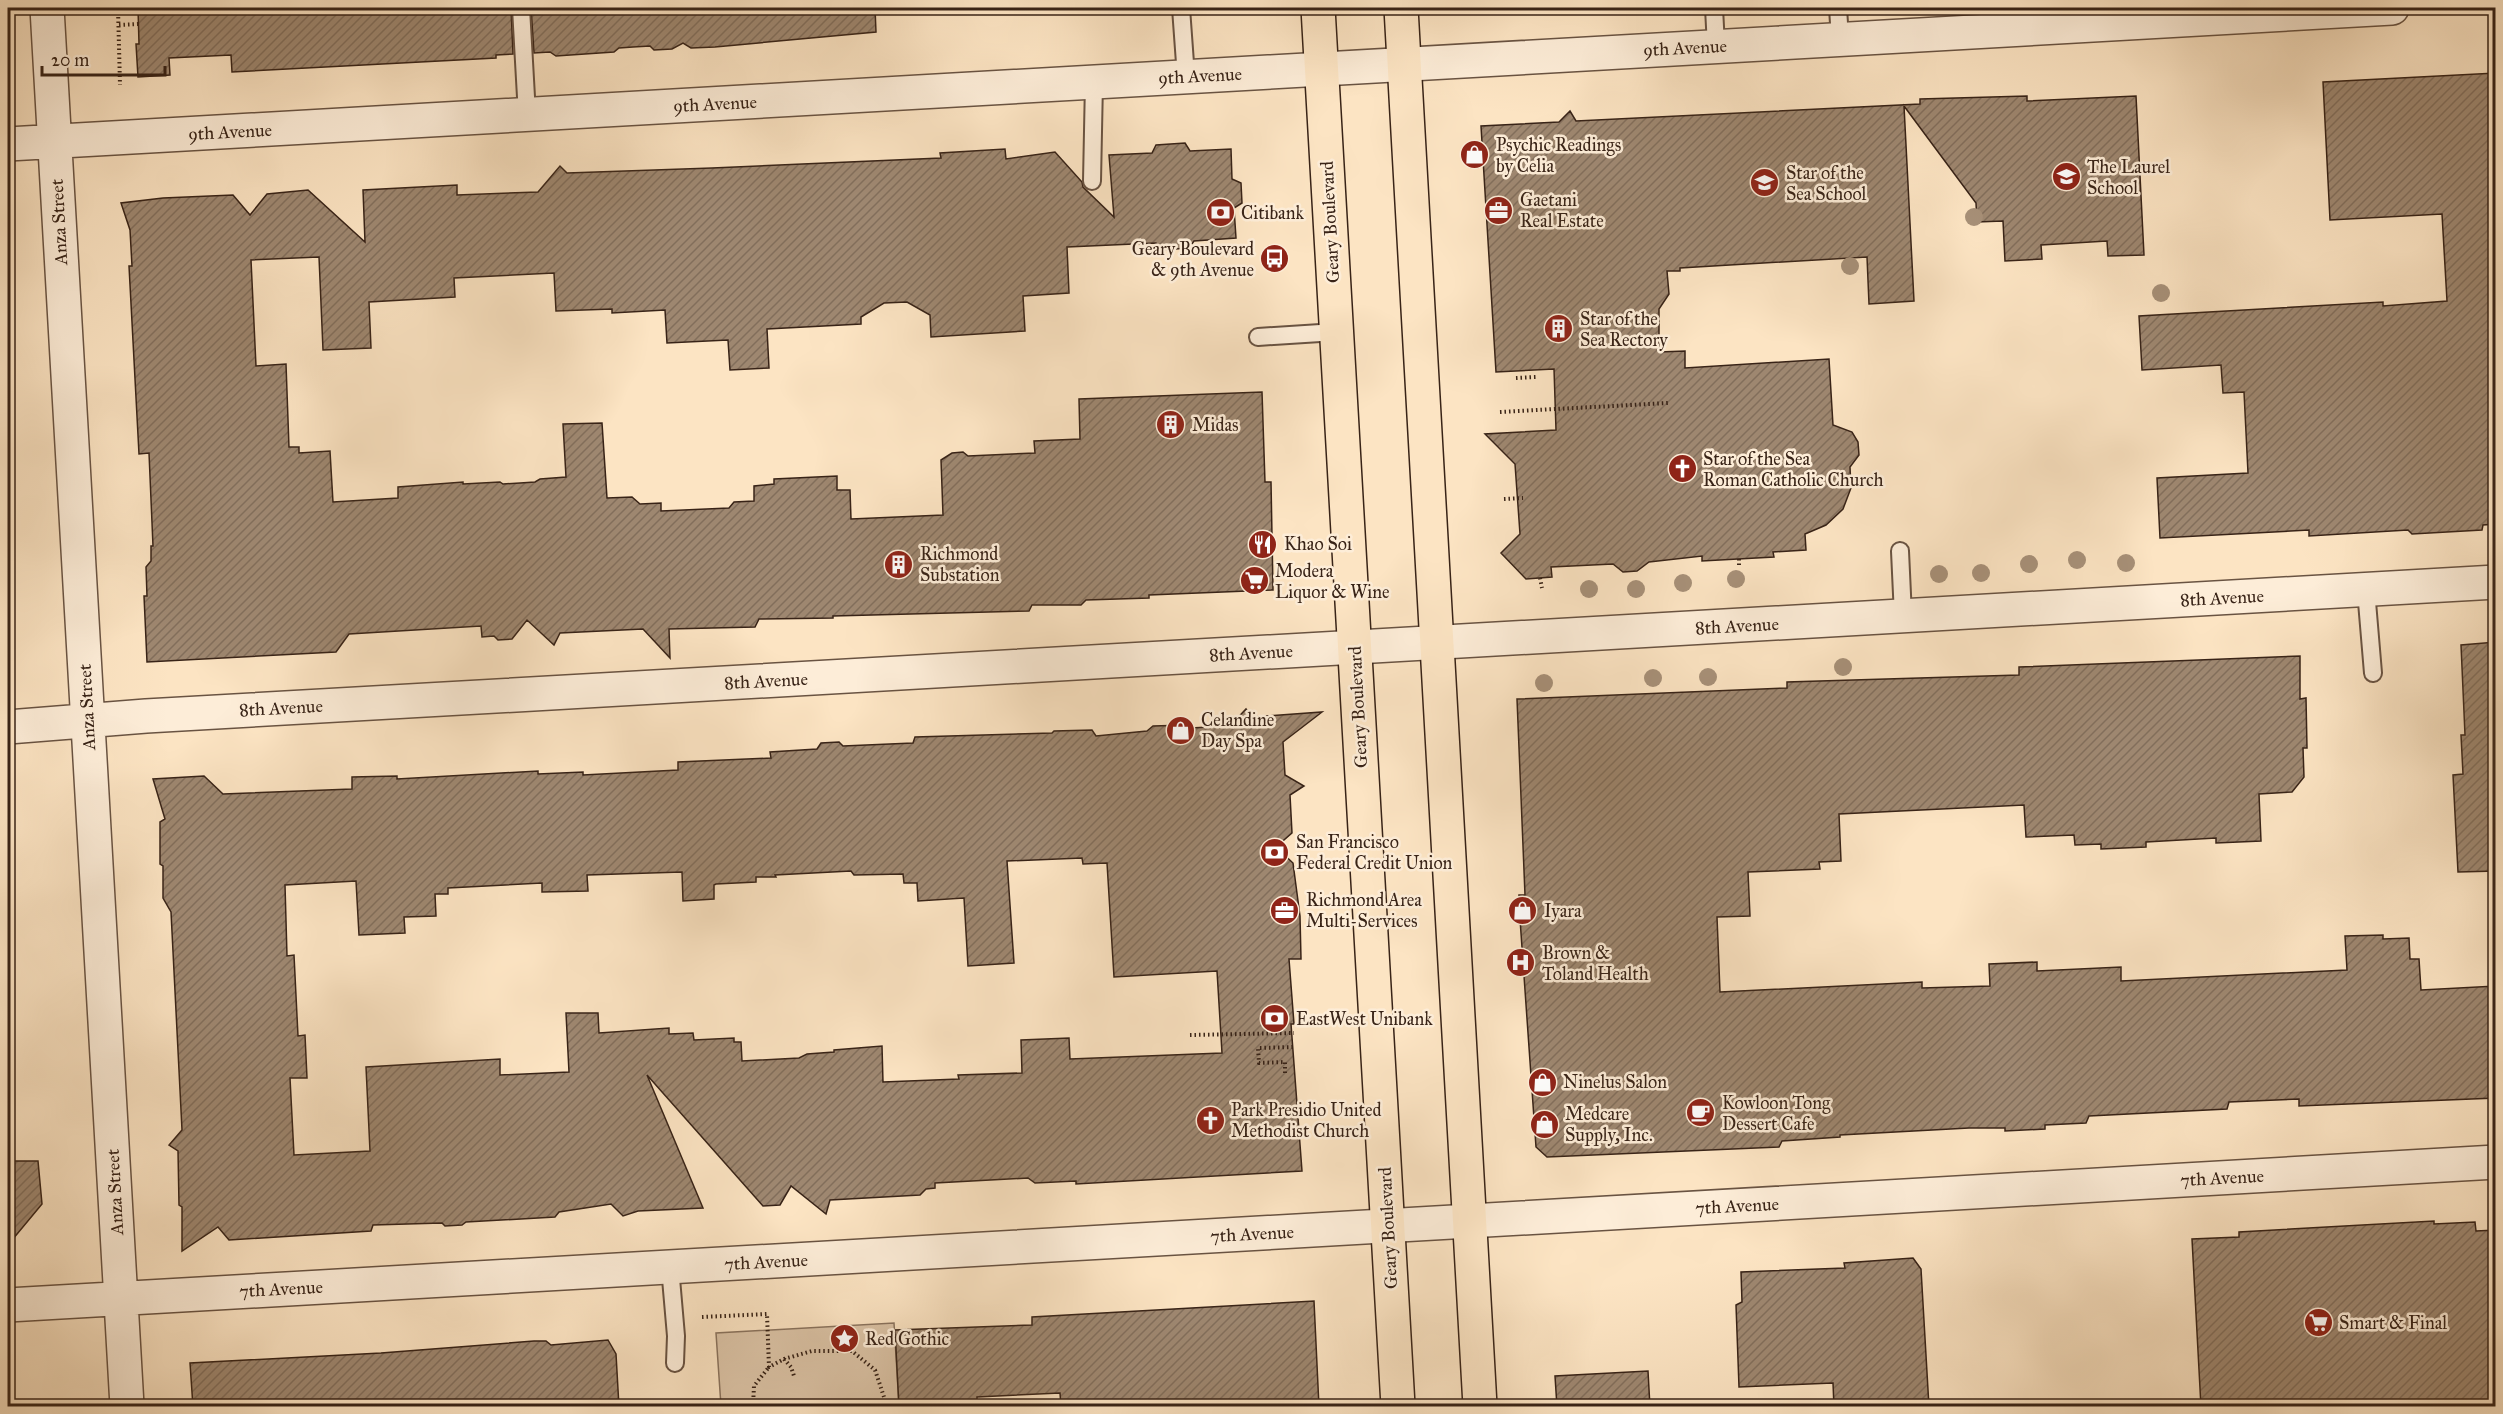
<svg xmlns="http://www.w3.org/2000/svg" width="2503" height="1414" font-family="'IM FELL Great Primer',serif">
<defs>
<pattern id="building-hatch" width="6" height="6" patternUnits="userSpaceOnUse" patternTransform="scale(1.5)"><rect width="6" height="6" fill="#9e8770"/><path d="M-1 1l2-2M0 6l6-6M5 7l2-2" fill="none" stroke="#826e5b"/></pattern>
</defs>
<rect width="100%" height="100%" fill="#fce4c3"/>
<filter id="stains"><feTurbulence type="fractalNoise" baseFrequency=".00333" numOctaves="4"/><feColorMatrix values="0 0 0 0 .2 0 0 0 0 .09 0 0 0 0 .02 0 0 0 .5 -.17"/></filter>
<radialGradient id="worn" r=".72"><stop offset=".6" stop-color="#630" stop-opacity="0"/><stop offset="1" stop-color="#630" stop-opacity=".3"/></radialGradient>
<path fill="#dbc3a6" stroke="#8a735e" stroke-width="1.5" d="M894 1323 899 1406H721L716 1333Z"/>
<path fill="url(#building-hatch)" stroke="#382317" stroke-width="1.5" fill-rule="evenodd" d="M138 8H511L513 54 496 55V58L232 72 231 55 169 58 170 75 138 77 136 44H139Z
M531 8H875L876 32 715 47 691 48 683 43 672 49 654 50 650 46 633 47 619 48 614 52 556 56 550 52 534 53Z
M2496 73V524L2483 525 2482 530 2412 534 2408 530 2309 536V530L2160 538 2157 478 2248 473 2244 392 2223 393 2221 365 2142 370 2139 316 2383 302V306L2447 301 2442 214 2330 220 2323 82Z
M2027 96V101L2136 96 2144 255 2108 256 2107 241 2041 245 2042 259 2005 261 2003 221 1977 222 1976 203 1904 106 1914 301 1869 304 1867 257 1680 268V271H1667L1669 294 1659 309V352L1685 351V368L1829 359 1833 425 1852 432 1858 442 1859 455 1850 467 1851 488 1843 509 1826 525 1805 534 1806 550 1773 552 1774 557 1702 561V556L1649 562 1637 571 1623 572 1613 564 1551 567 1552 577 1526 579 1501 553 1520 534 1515 464 1485 434 1556 430 1554 369 1496 372 1481 126 1559 122 1570 111 1576 121 1920 104V99Z
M1185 143 1190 151 1231 149 1232 179 1241 183 1242 203 1234 208 1236 238 1194 241 1189 248 1161 250 1156 243 1067 247 1069 293 1023 296 1025 331 931 337 930 315 907 302 884 303 861 317V324L767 329 769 368 730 370 728 340 667 343 665 310 612 313V309L556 311 554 273 454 278 455 297 369 302 371 348 323 350 319 257 251 260 256 366 286 364 289 447H299V453L330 451 333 502 398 498V487L463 482V484L500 482 503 484 520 483 535 482 540 479 566 477 563 424 602 423 607 498 632 497 640 504 661 503V511L729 508 734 502 754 501V486L774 484V479L837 476V490H850L851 519 943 515 941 460 952 453 963 452 968 456 1035 453 1034 441 1080 439 1079 399 1262 392 1265 482H1271L1273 590 1149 595V598L1086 600 1081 605H1032L1029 611 833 616V618L759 619 755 627 669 629 670 658 643 629 560 633 554 645 527 620 512 639 498 640 494 636 482 637 481 626 349 634 336 652 147 662 144 596H147L146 567 151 561V546H153L149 453 139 454 129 266H132L130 230 121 203 163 198 233 195 250 215 267 194 308 190 365 242 363 190 457 185V195L538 192 560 166 567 173 712 168 941 158 940 153 1005 149 1006 159 1055 152 1082 182 1083 187 1114 217 1109 155 1152 153 1156 145Z
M2496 642V871L2458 872 2453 775 2463 774 2461 735H2465L2461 645Z
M2300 656V699L2306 698 2307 748H2303L2304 777 2292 792 2259 794 2261 841 2216 843V838L2146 842V847L2101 849V844L2075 845 2074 835 2026 837 2024 805 1839 814 1841 861 1819 862 1820 869 1748 872 1750 916 1717 917 1720 992 1922 982V988L1990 986 1989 964 2037 962V971L2121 967V981L2347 970 2345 936 2383 935V939L2409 938 2410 959H2419L2421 990 2496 986V1098L2299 1106V1099L2229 1102 2227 1109 2089 1116 2086 1123 2045 1125V1129L2005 1131V1128H1969L1840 1135V1137L1782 1141 1779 1147 1547 1157 1536 1147 1520 919 1519 895H1525L1517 699 1787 688V682L2019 675V667Z
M1246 709 1252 717 1322 712 1283 742 1285 775 1304 786 1290 795 1292 833 1276 847 1293 863 1300 916 1301 959H1289L1294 1024H1291L1302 1171 1076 1184V1181L1035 1183 1028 1178 935 1183V1188L926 1189 920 1195 830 1200 826 1214 791 1186 780 1205 763 1206 647 1075 703 1208 638 1211 623 1216 611 1204 559 1212 555 1217 466 1222 462 1225 445 1226 442 1223 373 1225 371 1231 229 1240 218 1227 182 1251V1207L179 1205 178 1151 169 1145 182 1130 171 912 163 898V866L160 864V822L165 819 153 779 204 776 223 794 352 789V777L397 776V779L538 771V774L583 772V775L678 770V762L771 758 770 752 817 749 821 743 839 742 843 746 913 743 915 737 1052 733 1054 731 1092 730 1096 736 1147 731 1153 726 1187 725 1190 728 1230 726ZM1082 858 1083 864 1107 863 1114 977 1217 971 1222 1053 1070 1059 1069 1038 1021 1040 1022 1073 958 1075 959 1079 883 1082 882 1046 834 1050V1052L807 1054 799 1058 742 1061 741 1042H734V1038L694 1040 693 1033 669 1034V1028L599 1033 598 1013H566L569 1072 500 1075V1059L366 1067 370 1151 294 1155 290 1078H307L305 1035 298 1036 294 955 287 956 285 885 356 881 359 935 405 933 404 917 436 916 435 894H448V888L542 883V892L588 891 587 875 682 872 683 901 714 899V885L716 884 756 882V877H776L775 875 851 871 854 875 903 874 904 883H917L918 901 964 898 968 966 1014 963 1007 861Z
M8 1161H38L42 1204 8 1245Z
M2434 1221V1224L2475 1222 2476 1231 2496 1230V1407H2201L2192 1239 2239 1237V1232Z
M1913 1258 1921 1269 1929 1407H1834L1833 1383 1739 1387 1736 1305 1742 1302 1741 1272 1845 1268 1844 1263Z
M1314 1301 1319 1407H1061L1060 1393 977 1397V1407H899L895 1330 1032 1325V1317Z
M608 1340 616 1354 619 1407H193L190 1363 381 1353 534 1341H546L551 1345Z
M1648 1371 1650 1407H1557L1555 1376Z"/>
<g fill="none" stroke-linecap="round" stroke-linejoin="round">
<defs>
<path id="service" d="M521 8 527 115
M1181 8 1186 77
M1714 8 1716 46
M1838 8 1840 39
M1092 181 1094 82
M1258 337 1336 332
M1900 551 1903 616
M2366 590 2373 673
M670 1267 676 1336 675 1363"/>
<path id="minor" d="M47 8 127 1406
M8 144 2392 8
M8 727 146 716 2496 582
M8 1305 2496 1162"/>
<path id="primary" d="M1318 8 1398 1406
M1401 8 1480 1406"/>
</defs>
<use href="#service" stroke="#695342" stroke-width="20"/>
<use href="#minor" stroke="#695342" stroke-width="36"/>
<use href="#primary" stroke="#382317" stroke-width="36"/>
<path stroke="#382317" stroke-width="4" stroke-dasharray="1.5 3" stroke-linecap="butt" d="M118 8 120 85
M119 25 139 24
M1516 378 1536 377
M1500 412 1668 403
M1504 499 1523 498
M1739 559V566
M1540 578 1542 588
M1190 1035 1294 1033
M1285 1073V1062L1259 1063 1258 1048 1294 1047
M702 1317 767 1314 769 1367 784 1359 812 1351H852L875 1370 887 1406
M784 1359 791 1367 794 1376
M753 1406 754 1386 769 1367"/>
<use href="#service" stroke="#fdedd8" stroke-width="16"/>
<use href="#minor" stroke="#fdedd8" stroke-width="33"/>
<use href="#primary" stroke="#fce4c3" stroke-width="33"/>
</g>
<g fill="#a79078">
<circle cx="1974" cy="217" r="9"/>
<circle cx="1850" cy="266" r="9"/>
<circle cx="2161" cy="293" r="9"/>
<circle cx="2077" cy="560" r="9"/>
<circle cx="2126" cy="563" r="9"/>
<circle cx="2029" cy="564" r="9"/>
<circle cx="1981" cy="573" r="9"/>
<circle cx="1939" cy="574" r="9"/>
<circle cx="1736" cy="579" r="9"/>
<circle cx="1683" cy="583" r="9"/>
<circle cx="1589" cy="589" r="9"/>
<circle cx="1636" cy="589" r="9"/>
<circle cx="1843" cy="667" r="9"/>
<circle cx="1708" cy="677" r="9"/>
<circle cx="1653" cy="678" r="9"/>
<circle cx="1544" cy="683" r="9"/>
</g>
<defs>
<symbol id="shop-disc" viewBox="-11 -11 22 22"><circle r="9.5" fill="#8f2418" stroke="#fdedd8"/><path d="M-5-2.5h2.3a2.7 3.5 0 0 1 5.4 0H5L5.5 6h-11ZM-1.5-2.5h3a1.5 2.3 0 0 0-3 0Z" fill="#fff"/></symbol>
<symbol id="school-disc" viewBox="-11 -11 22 22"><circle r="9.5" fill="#8f2418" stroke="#fdedd8"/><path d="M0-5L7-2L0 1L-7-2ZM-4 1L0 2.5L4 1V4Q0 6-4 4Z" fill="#fff"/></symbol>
<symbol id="office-disc" viewBox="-11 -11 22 22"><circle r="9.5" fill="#8f2418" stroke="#fdedd8"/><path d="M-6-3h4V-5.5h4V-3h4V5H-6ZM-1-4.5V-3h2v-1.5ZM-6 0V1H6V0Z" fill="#fff"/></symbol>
<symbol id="bank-disc" viewBox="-11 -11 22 22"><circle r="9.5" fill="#8f2418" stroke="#fdedd8"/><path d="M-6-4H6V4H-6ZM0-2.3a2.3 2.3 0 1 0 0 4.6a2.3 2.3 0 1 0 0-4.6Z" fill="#fff"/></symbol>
<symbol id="bus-disc" viewBox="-11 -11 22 22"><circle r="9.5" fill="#8f2418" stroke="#fdedd8"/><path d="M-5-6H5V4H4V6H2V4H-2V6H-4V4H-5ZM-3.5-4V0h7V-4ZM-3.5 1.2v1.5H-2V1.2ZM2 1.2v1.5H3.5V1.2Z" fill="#fff"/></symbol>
<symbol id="building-disc" viewBox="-11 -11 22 22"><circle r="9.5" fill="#8f2418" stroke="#fdedd8"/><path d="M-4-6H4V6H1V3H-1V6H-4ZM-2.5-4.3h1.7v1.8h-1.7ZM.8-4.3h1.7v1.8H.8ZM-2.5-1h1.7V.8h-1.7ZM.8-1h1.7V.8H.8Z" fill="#fff"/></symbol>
<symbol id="church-disc" viewBox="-11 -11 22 22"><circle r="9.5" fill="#8f2418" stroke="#fdedd8"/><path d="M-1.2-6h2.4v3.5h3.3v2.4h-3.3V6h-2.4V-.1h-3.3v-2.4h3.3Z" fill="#fff"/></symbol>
<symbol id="restaurant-disc" viewBox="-11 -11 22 22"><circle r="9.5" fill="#8f2418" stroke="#fdedd8"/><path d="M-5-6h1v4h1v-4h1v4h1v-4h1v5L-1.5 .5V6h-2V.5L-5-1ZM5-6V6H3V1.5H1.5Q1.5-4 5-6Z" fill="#fff"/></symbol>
<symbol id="supermarket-disc" viewBox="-11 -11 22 22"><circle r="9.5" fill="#8f2418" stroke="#fdedd8"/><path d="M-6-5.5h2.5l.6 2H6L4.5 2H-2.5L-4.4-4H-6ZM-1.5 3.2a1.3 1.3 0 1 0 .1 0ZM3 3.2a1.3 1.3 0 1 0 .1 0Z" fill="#fff"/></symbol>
<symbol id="hospital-disc" viewBox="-11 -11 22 22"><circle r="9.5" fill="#8f2418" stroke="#fdedd8"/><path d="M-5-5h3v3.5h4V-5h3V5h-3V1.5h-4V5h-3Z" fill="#fff"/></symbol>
<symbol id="cafe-disc" viewBox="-11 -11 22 22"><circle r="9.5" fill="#8f2418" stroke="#fdedd8"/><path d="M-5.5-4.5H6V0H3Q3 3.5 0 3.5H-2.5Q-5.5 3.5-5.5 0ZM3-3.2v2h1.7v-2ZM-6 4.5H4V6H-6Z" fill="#fff"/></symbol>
<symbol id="sight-disc" viewBox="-11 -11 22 22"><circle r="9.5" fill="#8f2418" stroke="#fdedd8"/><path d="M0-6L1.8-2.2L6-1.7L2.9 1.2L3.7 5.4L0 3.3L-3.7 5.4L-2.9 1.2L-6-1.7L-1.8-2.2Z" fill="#fff"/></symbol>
</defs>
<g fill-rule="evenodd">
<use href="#shop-disc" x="1458" y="138" width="33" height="33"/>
<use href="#school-disc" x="2050" y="160" width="33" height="33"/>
<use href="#school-disc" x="1748" y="166" width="33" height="33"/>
<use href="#office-disc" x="1482" y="194" width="33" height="33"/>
<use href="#bank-disc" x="1204" y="196" width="33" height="33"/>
<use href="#bus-disc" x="1258" y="242" width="33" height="33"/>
<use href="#building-disc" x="1542" y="312" width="33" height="33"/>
<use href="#building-disc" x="1154" y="408" width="33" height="33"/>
<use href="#church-disc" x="1666" y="452" width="33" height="33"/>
<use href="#restaurant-disc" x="1246" y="528" width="33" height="33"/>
<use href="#building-disc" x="882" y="548" width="33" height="33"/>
<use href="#supermarket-disc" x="1238" y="564" width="33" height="33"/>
<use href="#shop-disc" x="1164" y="714" width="33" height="33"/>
<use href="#bank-disc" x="1258" y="836" width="33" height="33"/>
<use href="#office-disc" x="1268" y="894" width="33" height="33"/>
<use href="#shop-disc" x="1506" y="894" width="33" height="33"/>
<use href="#hospital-disc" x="1504" y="946" width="33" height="33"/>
<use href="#bank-disc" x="1258" y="1002" width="33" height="33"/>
<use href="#shop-disc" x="1526" y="1066" width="33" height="33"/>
<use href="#cafe-disc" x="1684" y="1096" width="33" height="33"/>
<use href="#church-disc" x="1194" y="1104" width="33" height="33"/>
<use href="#shop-disc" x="1528" y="1108" width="33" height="33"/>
<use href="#supermarket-disc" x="2302" y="1306" width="33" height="33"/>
<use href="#sight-disc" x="828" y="1322" width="33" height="33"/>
</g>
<g text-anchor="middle" stroke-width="5" stroke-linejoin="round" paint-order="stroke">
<g font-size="18" fill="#382317" stroke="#fdedd8">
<text transform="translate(1685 48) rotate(-3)" y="6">9th Avenue</text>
<text transform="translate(1200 76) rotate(-3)" y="6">9th Avenue</text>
<text transform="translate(715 104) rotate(-3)" y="6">9th Avenue</text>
<text transform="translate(230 132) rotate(-3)" y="6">9th Avenue</text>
<text transform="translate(59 222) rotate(-93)" y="6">Anza Street</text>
<text transform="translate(1330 222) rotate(-93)" y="6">Geary Boulevard</text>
<text transform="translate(2222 598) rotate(-3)" y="6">8th Avenue</text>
<text transform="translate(1737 626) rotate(-3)" y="6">8th Avenue</text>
<text transform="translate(1251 653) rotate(-3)" y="6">8th Avenue</text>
<text transform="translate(766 681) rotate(-3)" y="6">8th Avenue</text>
<text transform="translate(87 707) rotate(-93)" y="6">Anza Street</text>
<text transform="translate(1358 707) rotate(-93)" y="6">Geary Boulevard</text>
<text transform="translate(281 708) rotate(-3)" y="6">8th Avenue</text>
<text transform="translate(2222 1178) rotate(-3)" y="6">7th Avenue</text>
<text transform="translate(115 1192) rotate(-93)" y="6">Anza Street</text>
<text transform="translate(1737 1206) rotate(-3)" y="6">7th Avenue</text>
<text transform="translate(1388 1228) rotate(-93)" y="6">Geary Boulevard</text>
<text transform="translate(1252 1234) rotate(-3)" y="6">7th Avenue</text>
<text transform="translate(766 1262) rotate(-3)" y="6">7th Avenue</text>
<text transform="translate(281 1289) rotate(-3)" y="6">7th Avenue</text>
</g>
<g font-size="18" fill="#382317" stroke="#fdedd8" text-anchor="start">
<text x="1496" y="151">Psychic Readings<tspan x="1496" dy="21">by Celia</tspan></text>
<text x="2087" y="173">The Laurel<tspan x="2087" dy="21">School</tspan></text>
<text x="1786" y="179">Star of the<tspan x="1786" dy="21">Sea School</tspan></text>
<text x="1520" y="206">Gaetani<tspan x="1520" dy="21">Real Estate</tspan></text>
<text x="1241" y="219">Citibank</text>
<text x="1254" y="255" text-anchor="end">Geary Boulevard<tspan x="1254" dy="21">&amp; 9th Avenue</tspan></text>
<text x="1580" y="325">Star of the<tspan x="1580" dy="21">Sea Rectory</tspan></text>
<text x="1192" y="431">Midas</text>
<text x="1703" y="465">Star of the Sea<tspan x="1703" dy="21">Roman Catholic Church</tspan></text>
<text x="1284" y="550">Khao Soi</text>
<text x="920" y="560">Richmond<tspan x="920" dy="21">Substation</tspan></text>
<text x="1275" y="577">Modera<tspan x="1275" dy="21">Liquor &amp; Wine</tspan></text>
<text x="1201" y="726">Celandine<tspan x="1201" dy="21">Day Spa</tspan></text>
<text x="1296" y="848">San Francisco<tspan x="1296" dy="21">Federal Credit Union</tspan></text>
<text x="1306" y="906">Richmond Area<tspan x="1306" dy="21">Multi-Services</tspan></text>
<text x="1544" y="917">Iyara</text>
<text x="1542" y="959">Brown &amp;<tspan x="1542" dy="21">Toland Health</tspan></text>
<text x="1296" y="1025">EastWest Unibank</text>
<text x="1563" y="1088">Ninelus Salon</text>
<text x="1722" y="1109">Kowloon Tong<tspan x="1722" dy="21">Dessert Cafe</tspan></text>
<text x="1231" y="1116">Park Presidio United<tspan x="1231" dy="21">Methodist Church</tspan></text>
<text x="1565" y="1120">Medcare<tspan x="1565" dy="21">Supply, Inc.</tspan></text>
<text x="2339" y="1329">Smart &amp; Final</text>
<text x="865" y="1345">Red Gothic</text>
</g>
</g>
<rect width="2503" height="1414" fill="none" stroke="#fce4c3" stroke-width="30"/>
<rect x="9" y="9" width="2485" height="1396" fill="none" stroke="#382317" stroke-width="3"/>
<rect x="15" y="15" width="2473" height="1384" fill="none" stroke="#382317" stroke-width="1.5"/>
<path d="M42 66v9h123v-9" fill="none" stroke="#382317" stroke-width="3"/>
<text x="51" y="66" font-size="18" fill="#382317" stroke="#fdedd8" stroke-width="4.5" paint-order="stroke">20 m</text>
<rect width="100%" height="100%" filter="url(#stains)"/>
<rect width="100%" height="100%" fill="url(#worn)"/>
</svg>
